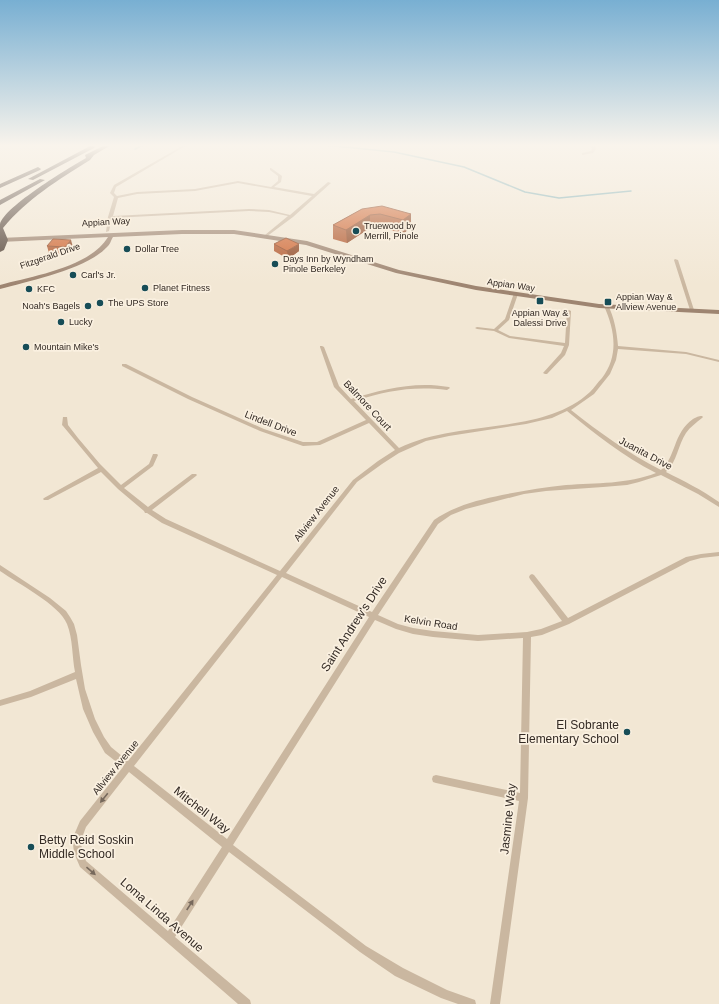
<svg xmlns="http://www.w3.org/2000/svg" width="719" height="1004" font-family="Helvetica,sans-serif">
<rect width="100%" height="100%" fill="#f2e7d4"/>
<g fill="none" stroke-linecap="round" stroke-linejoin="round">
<path stroke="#71a8b1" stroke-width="1.5" d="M325 145 394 152 464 167 525 192 559 198 631 191
M135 149 143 145"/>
<path fill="#cab7a0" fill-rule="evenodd" d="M184 145H187L116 187 114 193 117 196 137 192 195 189 238 181 271 187 278 181V176L270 170V168H271L282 176 281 182 274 187 314 194 328 182 331 183 293 217 266 237 264 236 265 235 288 216 269 212 249 211 112 218 109 231 106 232 108 217 114 197 110 193 114 185ZM238 183 312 196 290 215 269 210 249 209 113 216 118 198 137 194 195 191Z
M591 145H594L596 149 593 153 582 155V153L591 151 592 149Z
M675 259 678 260 694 310V311H690V310L674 260Z
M514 293 518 294 509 320 498 330 510 336 565 343 567 311 569 310 571 311 569 345 565 355 547 374H545L543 373 561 353 564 346 509 338 494 331 477 329 475 328 477 327 494 329 505 319Z
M604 305H608C614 317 617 332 618 346L686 352 719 360V362L686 354 618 349 616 360 610 374 594 394 574 408 571 410C600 433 628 453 661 470 676 457 673 433 693 419 697 417 698 416 702 416L703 417 702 418C696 423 690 427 686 433 678 445 677 462 666 472 684 481 702 490 719 502V507L698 494 661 475 639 482 627 485 603 487 546 491 524 494 466 509 451 515 438 524 378 615 398 624 413 628 433 631 478 635 527 632 541 629 562 621 530 579 529 577 530 575 532 574 534 575 568 618 686 557 701 554 719 552V556L701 558 690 561 569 624 542 635 531 637 528 798 500 1004H490L519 801 436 783 433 782 432 779 433 776 436 775 520 793 523 638 478 641 433 637 413 634 396 629 375 620 233 845 366 946 403 968 447 990 475 1000 476 1004H458L441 998 395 976 360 952 229 852 175 937 250 1000 251 1004H238L80 867 74 853 73 844 74 835 80 821 123 767 105 753 93 732 83 709 76 679 31 697 0 706V700L30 691 75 672C72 657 73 639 67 624 60 605 17 583 0 571V565L50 598 66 611 70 617 74 624 77 635 81 665 85 689 95 719 104 737 111 747 128 761 277 575 162 523 147 513H145L144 511 118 489 101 472 48 500H44L43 499 44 498 98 468 63 426 62 425 63 417H67L68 425 78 438 100 464 121 485 149 464 153 454H157L158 455 153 466 124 488 148 507 192 474H196L197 475 196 476 152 510 166 519 280 571 353 480 378 461 395 450 369 423 320 445 303 446 260 431 188 399 122 366V364H126L192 397 264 429 303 442H317L366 420 334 387 320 347V346H322L324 347 339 386 351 399C383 389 415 381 449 387L450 388 447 390C411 386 388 391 354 401L399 448C457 419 543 436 590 392 594 388 598 382 602 378 619 356 615 330 604 306ZM567 411C595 434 623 456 656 473 628 484 596 483 566 485 544 487 523 491 502 495 478 500 454 506 434 520L372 612 286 573 357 482 382 464 399 453 426 441 449 436 526 424 552 418ZM282 577 369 617 227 839 134 766ZM129 772 222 847 168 931 86 861 83 853 81 844 83 835 86 827Z"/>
<path fill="#9e8571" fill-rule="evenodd" d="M182 230H234L307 241 399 270 476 286 599 304 719 310V314L599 308 476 290 396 273 306 245 234 234H182L113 237C111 240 110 245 107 247 87 269 29 281 0 289V285C32 276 89 268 108 237L0 242V238Z"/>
<path fill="#55453a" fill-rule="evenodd" d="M92 145 95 147 94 148 33 180 28 179Z
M105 145H111L94 155 90 160C58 180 27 199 3 228L8 240 4 250 0 252C0 244 0 232 0 224 5 206 69 168 86 158L85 155Z
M38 167 41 169 40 170 0 188V184Z
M40 179 45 180 0 205V200Z"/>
</g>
<path fill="#b2592e" d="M362 209 411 214V227L403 234 380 227 370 228 347 243 333 239V225Z
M274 244 299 251 288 259 274 251Z
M47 246 73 247 67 254 49 253Z"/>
<path fill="#914925" d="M411 214V227L403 234V220Z
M370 215V228L347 243 346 230Z
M71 240 73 247 67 254 65 247Z
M299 244V251L288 259 287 251Z"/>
<path fill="#cf6835" stroke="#914925" d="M382 206 411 214 403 220 380 214 370 215 346 230 333 225 362 209Z
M286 238 299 244 287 251 274 244Z
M53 239 71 240 65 247 47 246Z"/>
<defs><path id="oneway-solid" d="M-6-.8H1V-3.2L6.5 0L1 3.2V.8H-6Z"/></defs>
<g fill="#77695c">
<use href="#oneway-solid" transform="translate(104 798) rotate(129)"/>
<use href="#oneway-solid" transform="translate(91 871) rotate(41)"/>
<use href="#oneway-solid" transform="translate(190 905) rotate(-57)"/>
</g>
<linearGradient id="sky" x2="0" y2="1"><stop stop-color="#78afd2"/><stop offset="0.51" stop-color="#f9f4ec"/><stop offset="1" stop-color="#f9f4ec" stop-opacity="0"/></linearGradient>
<rect width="719" height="285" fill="url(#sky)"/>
<g fill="#174d57" stroke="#faf0e0" stroke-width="1.5">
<circle cx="356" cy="231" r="4"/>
<circle cx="127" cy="249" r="4"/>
<circle cx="275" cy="264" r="4"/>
<circle cx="73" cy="275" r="4"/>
<circle cx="145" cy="288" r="4"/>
<circle cx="29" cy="289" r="4"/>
<rect x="536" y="297" width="8" height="8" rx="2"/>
<rect x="604" y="298" width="8" height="8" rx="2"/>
<circle cx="100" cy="303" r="4"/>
<circle cx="88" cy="306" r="4"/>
<circle cx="61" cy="322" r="4"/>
<circle cx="26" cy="347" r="4"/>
<circle cx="627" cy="732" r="4"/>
<circle cx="31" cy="847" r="4"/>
</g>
<g text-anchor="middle" stroke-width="3.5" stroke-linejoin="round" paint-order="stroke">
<g font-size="9" fill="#332a24" stroke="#faf0e0">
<text transform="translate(106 222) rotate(-3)" y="3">Appian Way</text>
<text transform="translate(50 256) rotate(-19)" y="3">Fitzgerald Drive</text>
<text transform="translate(511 285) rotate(8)" y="3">Appian Way</text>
</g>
<g font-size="9" fill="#332a24" stroke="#faf0e0" text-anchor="start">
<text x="364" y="229">Truewood by<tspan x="364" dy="10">Merrill, Pinole</tspan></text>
<text x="135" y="252">Dollar Tree</text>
<text x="283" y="262">Days Inn by Wyndham<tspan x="283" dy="10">Pinole Berkeley</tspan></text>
<text x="81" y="278">Carl's Jr.</text>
<text x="153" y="291">Planet Fitness</text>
<text x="37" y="292">KFC</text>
<text x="616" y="300">Appian Way &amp;<tspan x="616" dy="10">Allview Avenue</tspan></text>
<text x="108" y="306">The UPS Store</text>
<text x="80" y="309" text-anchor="end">Noah's Bagels</text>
<text x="540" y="316" text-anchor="middle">Appian Way &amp;<tspan x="540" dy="10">Dalessi Drive</tspan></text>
<text x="69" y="325">Lucky</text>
<text x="34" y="350">Mountain Mike's</text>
</g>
<g font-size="10" fill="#332a24" stroke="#faf0e0">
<text transform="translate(368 405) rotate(47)" y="4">Balmore Court</text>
<text transform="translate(271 423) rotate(21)" y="4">Lindell Drive</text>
<text transform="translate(646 453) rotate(28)" y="4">Juanita Drive</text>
<text transform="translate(316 513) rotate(-52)" y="4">Allview Avenue</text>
<text transform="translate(431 622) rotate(9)" y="4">Kelvin Road</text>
<text transform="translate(115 767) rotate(-51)" y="4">Allview Avenue</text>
</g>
<g font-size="12" fill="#332a24" stroke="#faf0e0">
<text transform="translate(354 624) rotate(-57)" y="4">Saint Andrew's Drive</text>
<text transform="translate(202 810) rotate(38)" y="4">Mitchell Way</text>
<text transform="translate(508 819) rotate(-84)" y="4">Jasmine Way</text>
<text transform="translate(162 915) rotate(41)" y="4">Loma Linda Avenue</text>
</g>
<g font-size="12" fill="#332a24" stroke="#faf0e0" text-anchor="end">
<text x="619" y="729">El Sobrante<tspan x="619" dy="14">Elementary School</tspan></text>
<text x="39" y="844" text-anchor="start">Betty Reid Soskin<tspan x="39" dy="14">Middle School</tspan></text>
</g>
</g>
</svg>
